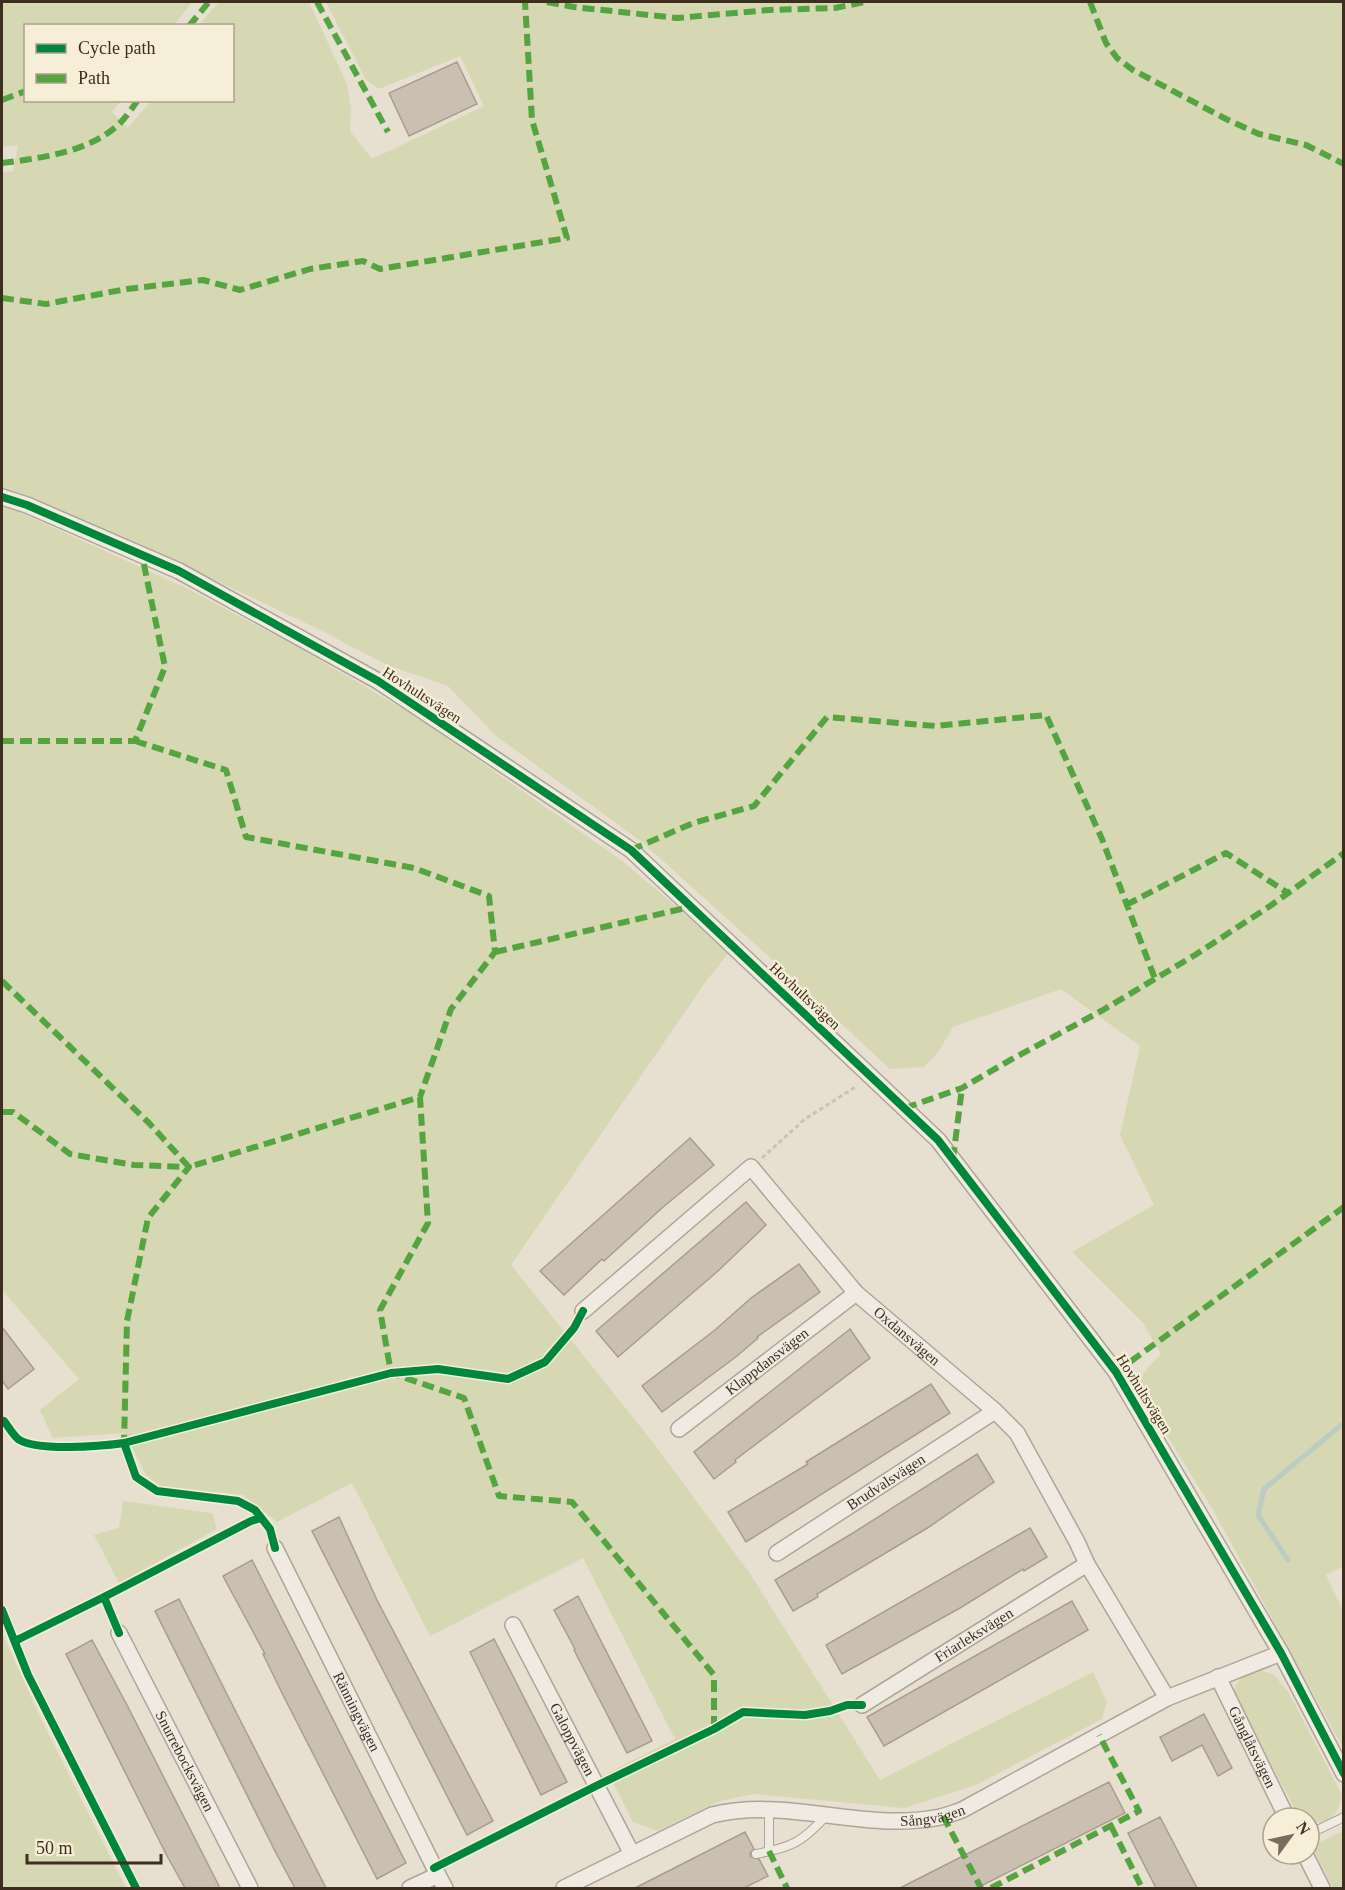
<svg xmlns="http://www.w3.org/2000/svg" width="1345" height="1890" font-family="Georgia,serif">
<rect width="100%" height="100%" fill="#e7e0d1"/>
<path fill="#d6d7b3" d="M2 2H192L174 25 26 26V100L121 101 112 112 128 128 151 101 232 100V26L199 25 219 2H309L347 84 351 109 350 131 372 159 484 106 460 56 379 89 366 80 326 2H1343L1344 1566 1326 1575 1343 1610V1748L1213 1510 1140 1392C1138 1374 1150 1366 1161 1354L1143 1323 1072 1252 1154 1205 1120 1135 1140 1046 1061 989 953 1027 939 1051 924 1067 890 1069 776 963 642 842 496 736 448 686 387 665 322 631 154 551 2 489V173L13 171 18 145 2 147Z
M2 504 184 587 296 646 415 716 621 860 682 911 728 954 707 980 511 1265 655 1445 751 1575 880 1780 1093 1672 1107 1702 1102 1719 976 1785 904 1808 754 1794 720 1801 658 1831 633 1822 608 1773 675 1739 583 1558 430 1636 352 1483 277 1522 243 1495 160 1486 146 1475 125 1433 53 1438 40 1410 79 1379 2 1290Z
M123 1501 212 1513 217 1529 119 1583 94 1535 119 1528Z
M2 1633 43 1723 126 1888H2Z
M1260 1670 1273 1674 1289 1693 1342 1795C1338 1815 1330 1824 1309 1822V1818L1299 1817 1233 1692C1239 1677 1245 1673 1260 1670Z
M1343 1831V1888H1333L1312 1846Z"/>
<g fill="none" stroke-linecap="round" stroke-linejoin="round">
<path stroke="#bcccc2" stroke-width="5" d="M1288 1560 1258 1515 1264 1489 1344 1423"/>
</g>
<path fill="#cbbfb2" stroke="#a89c90" stroke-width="1.5" d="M457 62 477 104 409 136 389 93Z
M690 1138 714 1165 662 1208 604 1261 602 1259 564 1295 540 1271Z
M746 1202 766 1225 718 1271 618 1357 596 1331Z
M799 1264 820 1292 757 1337 758 1338 737 1356 662 1412 642 1386 715 1330 751 1298Z
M2 1327 34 1369 8 1389 2 1380Z
M850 1329 870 1358 735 1460 736 1462 714 1479 694 1452Z
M931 1384 950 1413 746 1542 728 1512 808 1464 806 1462Z
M977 1454 994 1482 929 1527 817 1594 818 1597 793 1611 775 1580 853 1533Z
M339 1517 377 1600 493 1821 467 1835 312 1531Z
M1030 1528 1047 1557 1024 1571 1023 1569 960 1608 842 1674 826 1645Z
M252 1560 406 1863 377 1879 283 1695 263 1654H265L223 1576Z
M578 1596 652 1741 627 1753 574 1650 575 1649 554 1610Z
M179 1599 239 1718 326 1888H295L275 1851 155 1611Z
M1072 1601 1088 1630 884 1746 867 1717Z
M494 1639 567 1782 541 1795 470 1652Z
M92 1640 127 1705 220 1888H185L166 1854 66 1654Z
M1204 1714 1232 1768 1218 1776 1202 1745 1172 1761 1160 1737Z
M1109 1782 1125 1813 977 1888H900Z
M1160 1817 1197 1888H1156L1128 1833Z
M745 1832 754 1849 750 1853 751 1857 759 1859 768 1876 744 1888H635Z"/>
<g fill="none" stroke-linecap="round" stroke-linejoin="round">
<defs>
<path id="service" d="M769 1809V1851
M1309 1834 1344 1817
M756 1854C792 1847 801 1843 826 1816"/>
<g id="minor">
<path d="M2 497 27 505 179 571 378 681 631 850 938 1140 1116 1372 1281 1653 1344 1774"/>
<path id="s1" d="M583 1311 751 1167 856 1293 995 1411 1017 1433 1077 1542 1087 1564 1167 1698"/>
<path id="s2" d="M679 1429 856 1293"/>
<path id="s3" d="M275 1548 438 1875"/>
<path id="s4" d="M777 1553 995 1411"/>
<path id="s5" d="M513 1625 632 1854"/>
<path id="s6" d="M119 1633 250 1888"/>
<path id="s7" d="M1218 1677 1287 1818"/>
<path id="s8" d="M862 1705 1087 1564"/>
<path d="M1305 1854 1322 1888"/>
<path d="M410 1888 438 1875 445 1888"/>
<path id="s9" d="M564 1888 712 1815C786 1797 861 1831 935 1818 944 1817 953 1813 962 1810L1167 1698 1281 1653"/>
</g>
</defs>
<use href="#service" stroke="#ada599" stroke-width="10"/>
<use href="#minor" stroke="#ada599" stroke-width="18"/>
<path stroke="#c8c2b9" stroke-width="3" stroke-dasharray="4.5 3" stroke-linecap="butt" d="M762 1158 805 1119 857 1086"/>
<use href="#service" stroke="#efebe3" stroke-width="8"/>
<use href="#minor" stroke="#efebe3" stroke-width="15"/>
<path stroke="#54a441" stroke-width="6" stroke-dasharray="12 6" stroke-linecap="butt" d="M317 2 388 132
M547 2 574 7 677 18 769 10 835 8 865 2
M1090 2 1106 43 1117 58 1133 70 1228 120 1259 134 1306 145 1344 164
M189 26 209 2
M2 100 26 91
M2 163C41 158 91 152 120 123 127 116 132 108 138 100
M2 298 46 304 127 289 203 280 240 290 310 269 363 261 380 269 567 238 532 120 525 2
M2 741H135L165 667 142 555
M135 741 226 770 246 837 414 868 489 896 495 952 451 1009 420 1097
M631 850 693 823 754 806 827 717 936 726 1046 715 1102 839 1155 979
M1126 905 1226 853 1288 893
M495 952 690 907
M2 981 149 1123 189 1167 420 1097 428 1223 380 1310 391 1373 464 1398 499 1496 572 1502 714 1675V1729
M905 1108 962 1088 1014 1058 1103 1010 1195 955 1270 906 1344 853
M2 1112H13L70 1154 134 1165 189 1167 148 1218 127 1321 124 1443 126 1448
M953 1159 962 1088
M1116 1372 1344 1207
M943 1816 981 1888
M1111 1826 1142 1888
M769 1851 787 1888
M991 1888 1139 1811 1099 1735"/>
<defs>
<path id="cycleway" d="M2 497 27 505 179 571 378 681 631 850 938 1140 1116 1372 1281 1653 1344 1774
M4 1421C8 1426 13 1435 18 1439 36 1452 103 1446 124 1443L391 1373 438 1369 508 1379 545 1362 574 1328 583 1311
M124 1443 136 1477 157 1491 238 1501 255 1510 270 1529 275 1548
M2 1610 28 1675 136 1888
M119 1633 104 1597 251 1521 261 1518
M15 1641 104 1597
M434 1868 596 1786 714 1729 743 1712 805 1715 830 1711 847 1705H862"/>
</defs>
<use href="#cycleway" stroke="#f7eed8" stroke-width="11"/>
<use href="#cycleway" stroke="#00873e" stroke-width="8"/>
</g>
<g text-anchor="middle" stroke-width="4.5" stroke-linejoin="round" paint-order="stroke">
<g font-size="15" fill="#3d2e20" stroke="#f7eed8">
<text transform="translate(422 695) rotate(33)" y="5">Hovhultsvägen</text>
<text transform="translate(805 996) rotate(43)" y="5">Hovhultsvägen</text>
<text dy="5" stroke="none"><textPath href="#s1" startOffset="452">Oxdansvägen</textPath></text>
<text dy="5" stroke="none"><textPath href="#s2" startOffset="111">Klappdansvägen</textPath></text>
<text transform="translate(1144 1394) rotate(58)" y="5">Hovhultsvägen</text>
<text dy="5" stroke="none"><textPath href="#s4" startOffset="130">Brudvalsvägen</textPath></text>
<text dy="5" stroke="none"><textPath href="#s8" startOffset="132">Friarleksvägen</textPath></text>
<text dy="5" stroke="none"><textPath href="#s3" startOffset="183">Ränningvägen</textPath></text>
<text dy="5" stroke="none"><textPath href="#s5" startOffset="129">Galoppvägen</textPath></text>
<text dy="5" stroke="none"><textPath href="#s7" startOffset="78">Gånglåtsvägen</textPath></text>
<text dy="5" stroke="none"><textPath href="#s6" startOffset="144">Snurrebocksvägen</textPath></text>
<text dy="5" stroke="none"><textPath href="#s9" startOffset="387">Sångvägen</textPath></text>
</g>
</g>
<rect width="1345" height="1890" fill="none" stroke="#3d2e20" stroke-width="6"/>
<rect x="24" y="24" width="210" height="78" fill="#f7eed8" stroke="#ada18e" stroke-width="1.5"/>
<rect x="36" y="44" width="30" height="9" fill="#00873e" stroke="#ada18e" stroke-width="1.5"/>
<text x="78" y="54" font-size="18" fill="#3d2e20">Cycle path</text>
<rect x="36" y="74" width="30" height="9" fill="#54a441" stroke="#ada18e" stroke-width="1.5"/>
<text x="78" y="84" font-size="18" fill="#3d2e20">Path</text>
<g transform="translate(1291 1836) rotate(57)"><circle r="28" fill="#f7eed8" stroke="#ada18e" stroke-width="1.5"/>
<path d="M0-4.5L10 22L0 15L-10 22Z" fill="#786c5e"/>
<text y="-9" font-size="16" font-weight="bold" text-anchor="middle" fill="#3d2e20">N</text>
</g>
<path d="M27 1854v9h134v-9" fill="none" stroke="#3d2e20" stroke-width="3"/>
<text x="36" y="1854" font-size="18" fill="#3d2e20" stroke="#f7eed8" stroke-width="4.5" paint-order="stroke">50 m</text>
</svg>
